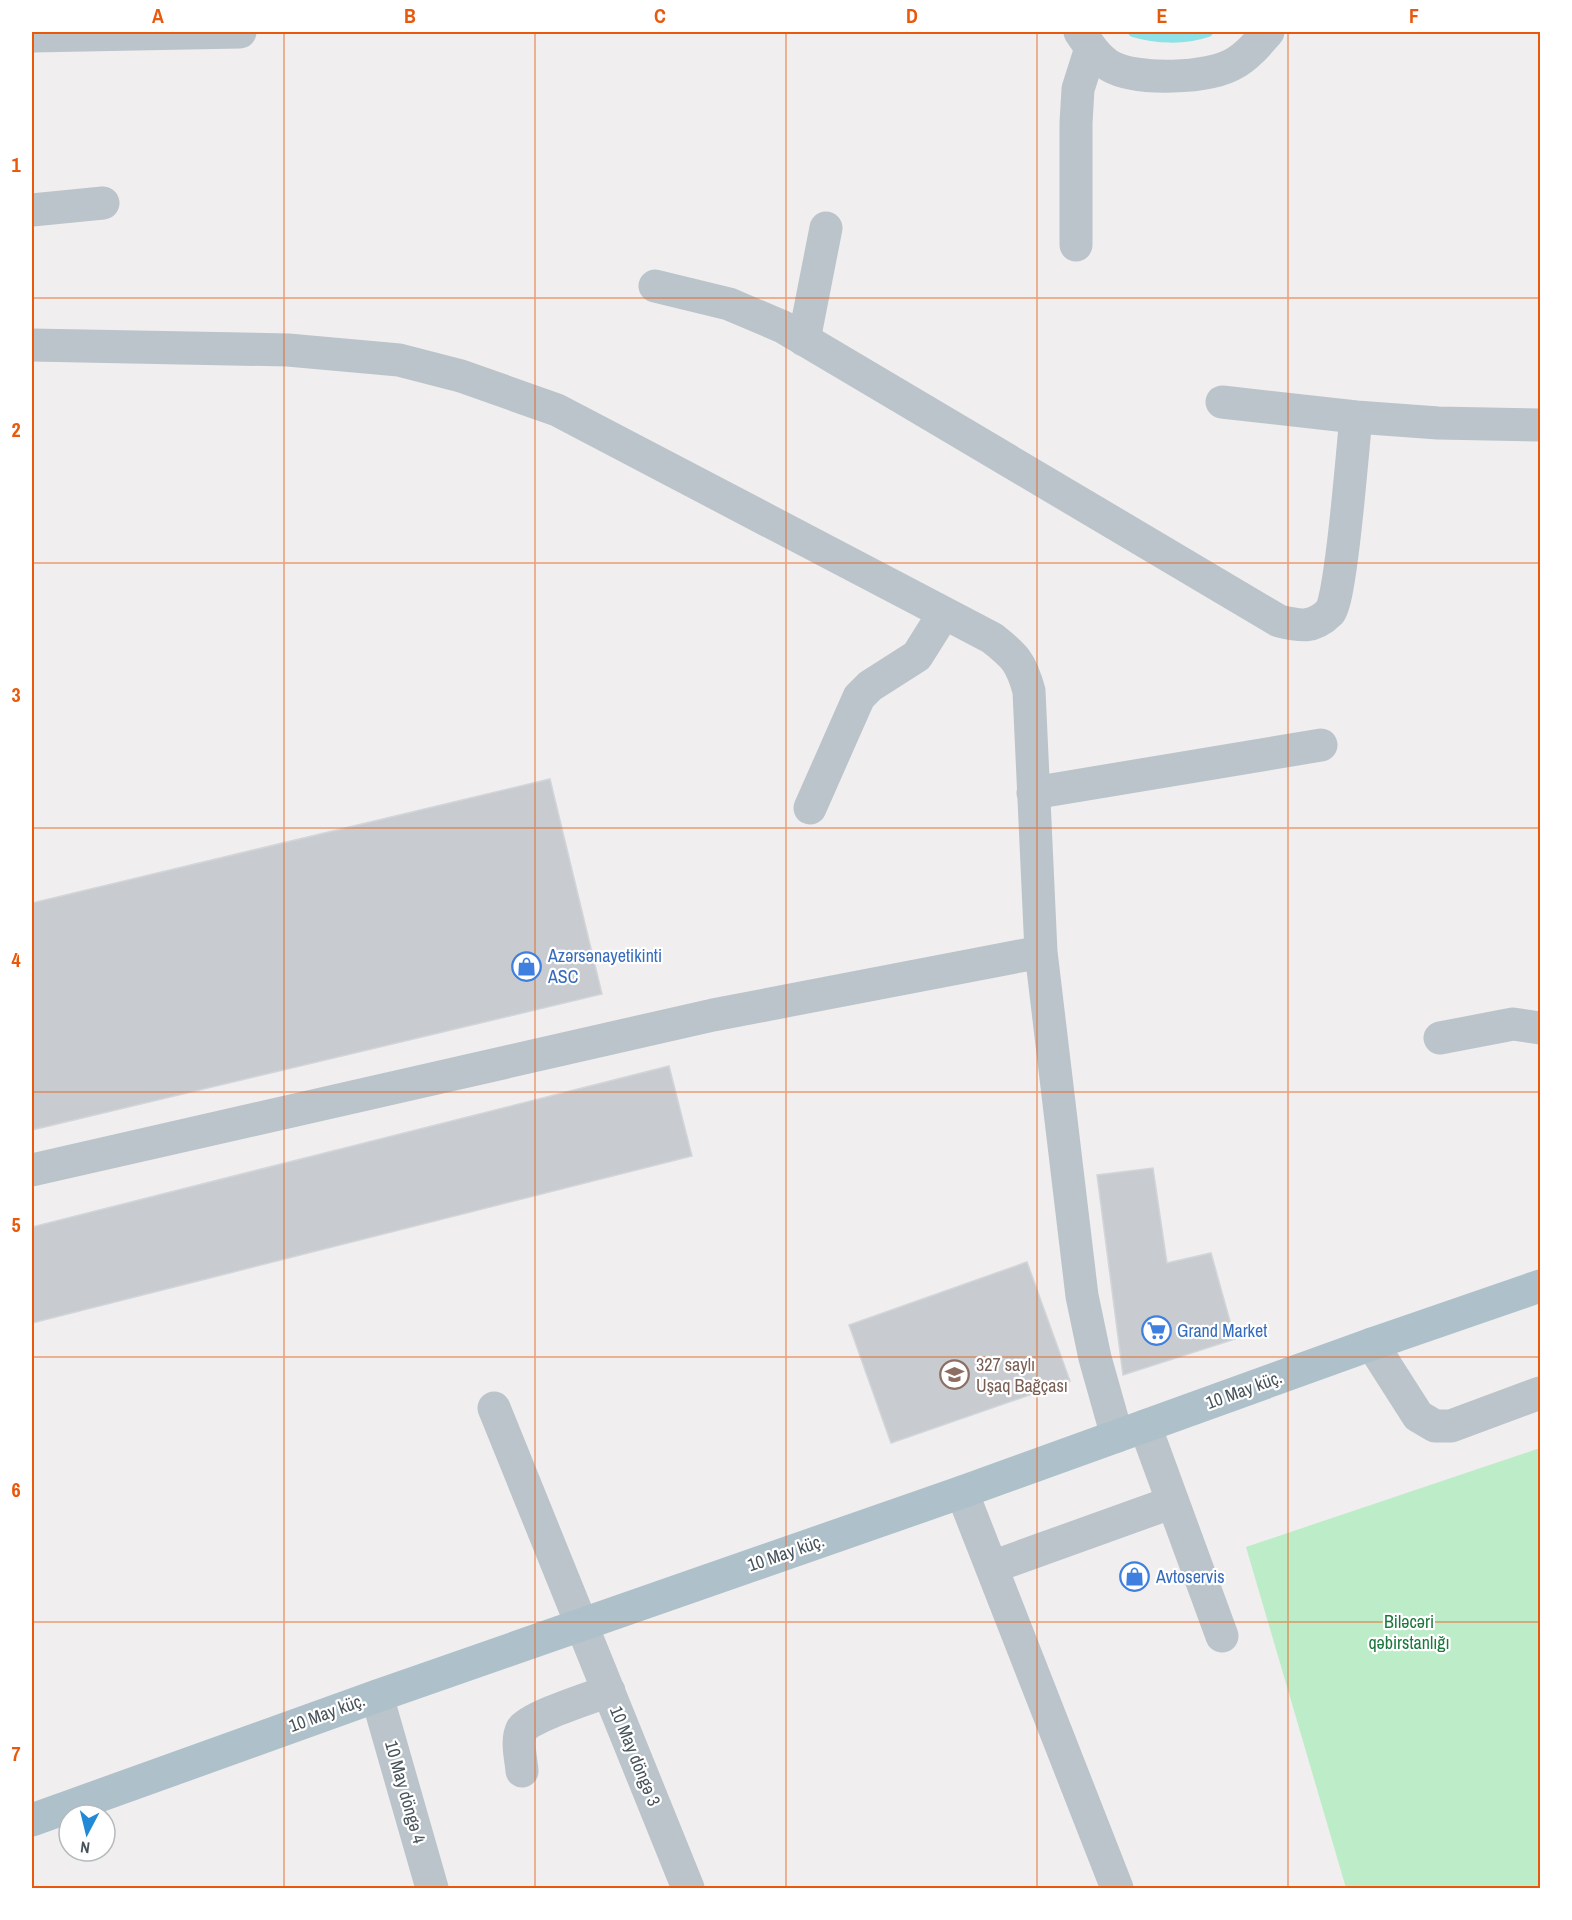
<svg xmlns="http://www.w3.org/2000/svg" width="1572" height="1920" font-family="'Archivo Narrow',sans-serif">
<rect width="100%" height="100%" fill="#f0eeee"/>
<path fill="#bdecc9" d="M1540 1448V1888H1346L1246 1547Z"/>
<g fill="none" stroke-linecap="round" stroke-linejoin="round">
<path stroke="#8de1e7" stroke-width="10" d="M1133 32C1156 39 1184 40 1208 32"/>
</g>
<path fill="#c8ccd0" stroke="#d2d5d9" stroke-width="1.5" d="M550 779 602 994 32 1130V903Z
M669 1066 692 1156 32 1323V1227Z
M1153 1168 1167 1263 1211 1253 1235 1339 1123 1375 1097 1175Z
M1027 1262 1070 1381 891 1443 849 1325Z"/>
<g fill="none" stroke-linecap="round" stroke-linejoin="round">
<path stroke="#bac4ca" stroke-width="33" d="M1080 32C1088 44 1097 58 1110 66 1136 81 1209 79 1235 63 1248 56 1259 42 1268 32
M32 36 240 32
M32 210 103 203
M1076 245V123L1078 89 1091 48
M655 286 729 304 783 327 1279 621C1300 626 1313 629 1330 612 1341 600 1353 445 1356 417L1438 423 1540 425
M804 340 826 228
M32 345 288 350 399 360 461 376 557 410 992 638C1015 656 1021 662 1029 691L1041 952 1082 1296 1095 1358 1117 1436
M1222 402 1356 417
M1033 793 1321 745
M810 808 859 697 870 686 917 656 944 613
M1440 1038 1513 1024 1540 1028
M32 1170 713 1015 1041 952
M1372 1344 1418 1416 1435 1426H1451L1540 1393
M494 1408 688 1888
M1145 1426 1222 1636
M962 1492 1117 1888
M992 1567 1173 1502
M377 1696 432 1888
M522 1771C521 1758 516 1741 522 1729 529 1717 593 1697 609 1691"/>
<path stroke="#aec1cb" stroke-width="33" d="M32 1820 377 1696 962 1492 1372 1344 1540 1286"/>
</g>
<path fill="none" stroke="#e8590c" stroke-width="1.5" stroke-opacity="0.55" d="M284 32V1888M535 32V1888M786 32V1888M1037 32V1888M1288 32V1888M32 298H1540M32 563H1540M32 828H1540M32 1092H1540M32 1357H1540M32 1622H1540"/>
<defs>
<symbol id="shop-ring" viewBox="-11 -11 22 22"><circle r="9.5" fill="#fff" stroke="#3f7fe0" stroke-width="1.5"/><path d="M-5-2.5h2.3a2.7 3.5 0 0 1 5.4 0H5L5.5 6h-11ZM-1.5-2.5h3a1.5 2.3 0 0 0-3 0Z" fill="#3f7fe0"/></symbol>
<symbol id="supermarket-ring" viewBox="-11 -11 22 22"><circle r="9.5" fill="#fff" stroke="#3f7fe0" stroke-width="1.5"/><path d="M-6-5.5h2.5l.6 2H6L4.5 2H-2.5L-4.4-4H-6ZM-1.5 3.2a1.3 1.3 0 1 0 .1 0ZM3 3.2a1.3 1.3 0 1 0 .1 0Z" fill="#3f7fe0"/></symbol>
<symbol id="school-ring" viewBox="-11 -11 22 22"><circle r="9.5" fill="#fff" stroke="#8d6e63" stroke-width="1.5"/><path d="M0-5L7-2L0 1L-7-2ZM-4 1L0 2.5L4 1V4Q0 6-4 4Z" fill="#8d6e63"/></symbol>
</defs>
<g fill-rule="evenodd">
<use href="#shop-ring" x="510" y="950" width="33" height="33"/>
<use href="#supermarket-ring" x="1140" y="1314" width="33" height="33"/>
<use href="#school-ring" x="938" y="1358" width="33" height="33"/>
<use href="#shop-ring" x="1118" y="1560" width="33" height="33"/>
</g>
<g text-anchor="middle" stroke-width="4.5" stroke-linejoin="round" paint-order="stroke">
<g font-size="18" fill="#366cbe" stroke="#fff" text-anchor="start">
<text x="548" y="962">Azərsənayetikinti<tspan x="548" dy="21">ASC</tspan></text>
<text x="1177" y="1337">Grand Market</text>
<text x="1156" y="1583">Avtoservis</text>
</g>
<g font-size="18" fill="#785e54" stroke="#fff" text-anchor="start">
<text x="976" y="1371">327 saylı<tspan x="976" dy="21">Uşaq Bağçası</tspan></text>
</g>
<g font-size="18" fill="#47535a" stroke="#fff">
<text transform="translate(1244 1390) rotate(-20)" y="6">10 May küç.</text>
<text transform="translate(786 1553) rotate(-19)" y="6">10 May küç.</text>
<text transform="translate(327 1713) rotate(-20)" y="6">10 May küç.</text>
<text transform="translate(635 1756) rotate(68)" y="6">10 May döngə 3</text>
<text transform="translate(405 1792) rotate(74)" y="6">10 May döngə 4</text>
</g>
<g font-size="18" fill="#1b773d" stroke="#fff">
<text x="1409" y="1628">Biləcəri<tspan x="1409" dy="21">qəbirstanlığı</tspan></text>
</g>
</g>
<rect width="1572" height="1920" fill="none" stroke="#ffffff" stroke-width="66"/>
<g transform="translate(87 1833) rotate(187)"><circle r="28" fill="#ffffff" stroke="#b5babd" stroke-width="1.5"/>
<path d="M0-4.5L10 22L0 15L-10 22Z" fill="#2289d6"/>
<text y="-9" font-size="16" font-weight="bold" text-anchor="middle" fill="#47535a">N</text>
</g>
<rect x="33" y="33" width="1506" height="1854" fill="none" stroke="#e8590c" stroke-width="2"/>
<g font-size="20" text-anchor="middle" font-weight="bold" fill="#e8590c">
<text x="158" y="23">A</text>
<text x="410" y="23">B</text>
<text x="660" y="23">C</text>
<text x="912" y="23">D</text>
<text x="1162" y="23">E</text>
<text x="1414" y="23">F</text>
<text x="16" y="172">1</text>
<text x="16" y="437">2</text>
<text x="16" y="702">3</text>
<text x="16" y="967">4</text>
<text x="16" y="1232">5</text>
<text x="16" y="1497">6</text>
<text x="16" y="1761">7</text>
</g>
</svg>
